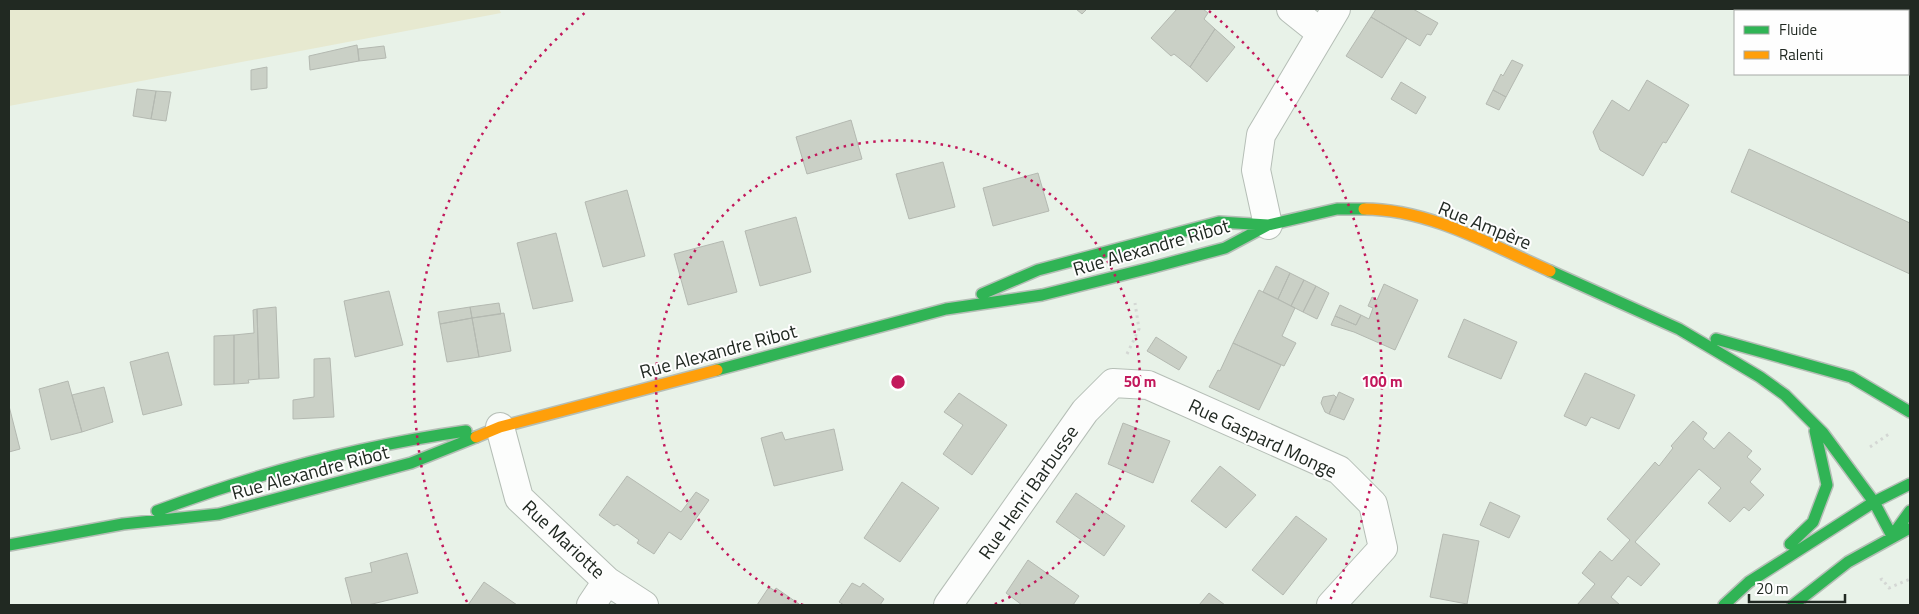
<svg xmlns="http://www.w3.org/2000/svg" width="1919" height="614" font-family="'Titillium Web',sans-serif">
<rect width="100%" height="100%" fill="#e8f2e8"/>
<path fill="#e7e9d0" d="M9 9H499L501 13 9 106Z
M1853 9H1910V35L1908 34V11H1859Z"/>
<path fill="#cad0c6" stroke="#b4b9b1" d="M1076 9H1087L1082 14Z
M1177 9H1203L1208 13 1204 19 1215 29 1190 67 1174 54 1171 56 1151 38Z
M1376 9H1413L1438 23 1431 35 1427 34 1420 46 1371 17Z
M1371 17 1407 38 1382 78 1346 56Z
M1215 29 1235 47 1207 82 1190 67Z
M357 45 359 61 310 70 309 56Z
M384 46 386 58 359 61 358 49Z
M1512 60 1523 65 1506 97 1493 90 1501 74 1503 76Z
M267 67V88L251 90V70Z
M1647 80 1689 105 1666 143 1663 142 1643 176 1600 150 1593 132 1612 100 1629 111Z
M1401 82 1426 97 1416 114 1391 99Z
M137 89 156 91 151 119 133 116Z
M1493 90 1506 97 1499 110 1486 104Z
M156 91 171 92 166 121 151 119Z
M851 120 862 159 807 174 796 137Z
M1749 149 1910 223V274L1731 192Z
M943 162 955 207 909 219 896 174Z
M1038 173 1049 211 993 226 983 188Z
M627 190 645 256 603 267 585 202Z
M796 217 811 272 760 286 745 231Z
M556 233 573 301 533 309 517 243Z
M723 241 737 292 688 305 674 254Z
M1276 266 1290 273 1278 299 1263 292Z
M1290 273 1304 280 1291 306 1278 299Z
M1304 280 1316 286 1303 312 1291 306Z
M1384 284 1418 300 1395 350 1354 332 1331 325 1335 316 1356 325 1361 315 1369 319 1373 308 1368 306 1372 297 1377 300Z
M1316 286 1329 293 1317 319 1303 312Z
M1259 290 1295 308 1282 336 1296 343 1284 366 1233 343Z
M389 291 403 345 355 357 344 301Z
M499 303 501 314 472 318 470 307Z
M1340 305 1361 315 1356 325 1335 316Z
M276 307 279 378 259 379 257 309Z
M470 307 472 318 440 324 438 312Z
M257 309 259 379 248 380 249 383 234 384V335L254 333 253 310Z
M504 313 511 351 479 357 472 318Z
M472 318 479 357 447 362 440 324Z
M1464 319 1517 342 1501 379 1448 357Z
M234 335V384L214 385V336Z
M1156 337 1187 357 1179 370 1147 351Z
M1233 343 1281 365 1259 410 1209 387 1218 370 1220 371Z
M168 352 182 405 143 415 130 362Z
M330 358 334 417 293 419V400L314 397V359Z
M1585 373 1635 395 1619 429 1591 417 1586 426 1564 416Z
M68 381 82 432 51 440 39 389Z
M104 387 113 422 82 432 72 395Z
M1339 392 1354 399 1344 420 1329 414Z
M959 393 1007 425 972 475 943 454 963 425 944 412Z
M1334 395 1336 397 1329 414 1325 412 1321 403 1323 397Z
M9 406 20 449 9 452Z
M1693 421 1707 433 1703 439 1714 449 1729 432 1752 451 1747 457 1761 469 1750 482 1764 495 1749 511 1744 507 1730 522 1708 503 1721 488 1699 469 1635 542 1660 564 1641 586 1628 576 1611 597 1620 605H1577L1595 584 1582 573 1600 551 1612 561 1630 540 1607 519 1655 462 1659 466 1673 448 1671 446Z
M1123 423 1170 441 1153 483 1108 464Z
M834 429 843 470 774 486 761 438 782 432 785 440Z
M1220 466 1256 495 1226 528 1191 501Z
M627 476 681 512 696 492 709 500 681 540 669 532 654 554 637 543 639 540 617 524 614 526 599 515Z
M902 482 939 508 900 562 864 538Z
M1076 493 1125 526 1104 556 1056 522Z
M1490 502 1520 516 1509 538 1480 525Z
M1296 516 1327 539 1283 595 1252 570Z
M1443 534 1479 541 1467 604 1430 597Z
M407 553 418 593 368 605H352L345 578 372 572 370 563Z
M1028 560 1079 596 1073 605H1022L1006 593Z
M484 582 517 605H468Z
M852 583 860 587 863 583 884 599 880 605H844L839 602Z
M769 587 775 591 776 588 799 604 757 605Z
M1209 593 1225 605H1199Z"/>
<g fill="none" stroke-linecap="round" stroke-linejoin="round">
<defs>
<path id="street" d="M1291 9 1321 33
M1268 225 1256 170 1261 135 1336 9
M500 427 519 498 607 581 644 605
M591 605 607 581
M948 605 1085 411 1113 383 1148 385 1339 470 1373 504 1383 548 1331 605"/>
<path id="fast" d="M1550 271 1679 329 1760 377 1785 395 1823 433 1874 502 1892 536 1910 511
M982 294 1038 270 1219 222 1268 225
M1716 339 1851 377 1910 412
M717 370 946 309 1042 295 1154 267 1225 248 1268 225 1337 209H1364
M157 511C258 473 359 446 466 431
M1790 544 1813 522 1827 485 1815 431
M9 545 123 524 219 514 411 463 476 437
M1724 605 1749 582 1874 502 1910 484
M1793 605 1848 562 1908 529"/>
<path id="slow" d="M1364 209C1429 209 1491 245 1550 271
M476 437 500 427 717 370"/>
</defs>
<use href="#street" stroke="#b5beb6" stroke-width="30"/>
<use href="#fast" stroke="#b5beb6" stroke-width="14"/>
<use href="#slow" stroke="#b5beb6" stroke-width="14"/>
<path stroke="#d4d7d4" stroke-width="3" stroke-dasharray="2.5 4" stroke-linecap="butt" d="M1883 9 1889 11
M1908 20 1910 21
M1127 354 1139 329 1135 303
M1870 447 1889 434
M1880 580 1882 579 1889 588 1910 579"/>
<use href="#street" stroke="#fcfdfc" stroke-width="28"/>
<use href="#fast" stroke="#30b455" stroke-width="11"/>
<use href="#slow" stroke="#ff9f0a" stroke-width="11"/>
</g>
<g fill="none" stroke="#c2185b" stroke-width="2.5" stroke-dasharray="2.5 5">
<path d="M803 605A242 242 0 1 1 993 605"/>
<path d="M467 602A484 484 0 0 1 587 11M1209 11A484 484 0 0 1 1329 602"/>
</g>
<g text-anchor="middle" stroke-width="4" stroke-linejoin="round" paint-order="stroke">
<g font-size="19" fill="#212922" stroke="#fefefe">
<text transform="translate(1485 225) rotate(22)" y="7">Rue Ampère</text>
<text transform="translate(1151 247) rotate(-16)" y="7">Rue Alexandre Ribot</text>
<text transform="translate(718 351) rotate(-15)" y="7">Rue Alexandre Ribot</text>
<text transform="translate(1263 438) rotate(25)" y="7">Rue Gaspard Monge</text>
<text transform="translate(310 472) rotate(-15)" y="7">Rue Alexandre Ribot</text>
<text transform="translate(1028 492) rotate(-55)" y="7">Rue Henri Barbusse</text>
<text transform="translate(564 539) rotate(43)" y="7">Rue Mariotte</text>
</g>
</g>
<circle cx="898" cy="382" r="8" fill="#c2185b" stroke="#fefefe" stroke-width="2.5"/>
<g font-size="15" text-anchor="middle" font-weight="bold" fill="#c2185b" stroke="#fefefe" stroke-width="4" stroke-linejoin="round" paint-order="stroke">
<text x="1140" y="387">50 m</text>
<text x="1382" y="387">100 m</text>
</g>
<rect width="1919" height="614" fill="none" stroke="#212922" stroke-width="20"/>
<rect x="1734" y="10" width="175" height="65" fill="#fefefe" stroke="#a6a9a6"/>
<rect x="1744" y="26" width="25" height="8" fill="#30b455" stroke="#a6a9a6"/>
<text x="1779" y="35" font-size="15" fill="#212922">Fluide</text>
<rect x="1744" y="51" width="25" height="8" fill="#ff9f0a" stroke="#a6a9a6"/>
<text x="1779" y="60" font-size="15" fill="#212922">Ralenti</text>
<path d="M1749 594v8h96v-8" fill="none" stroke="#212922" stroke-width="2.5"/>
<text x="1756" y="594" font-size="15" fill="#212922" stroke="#fefefe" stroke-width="4" paint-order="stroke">20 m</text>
</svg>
